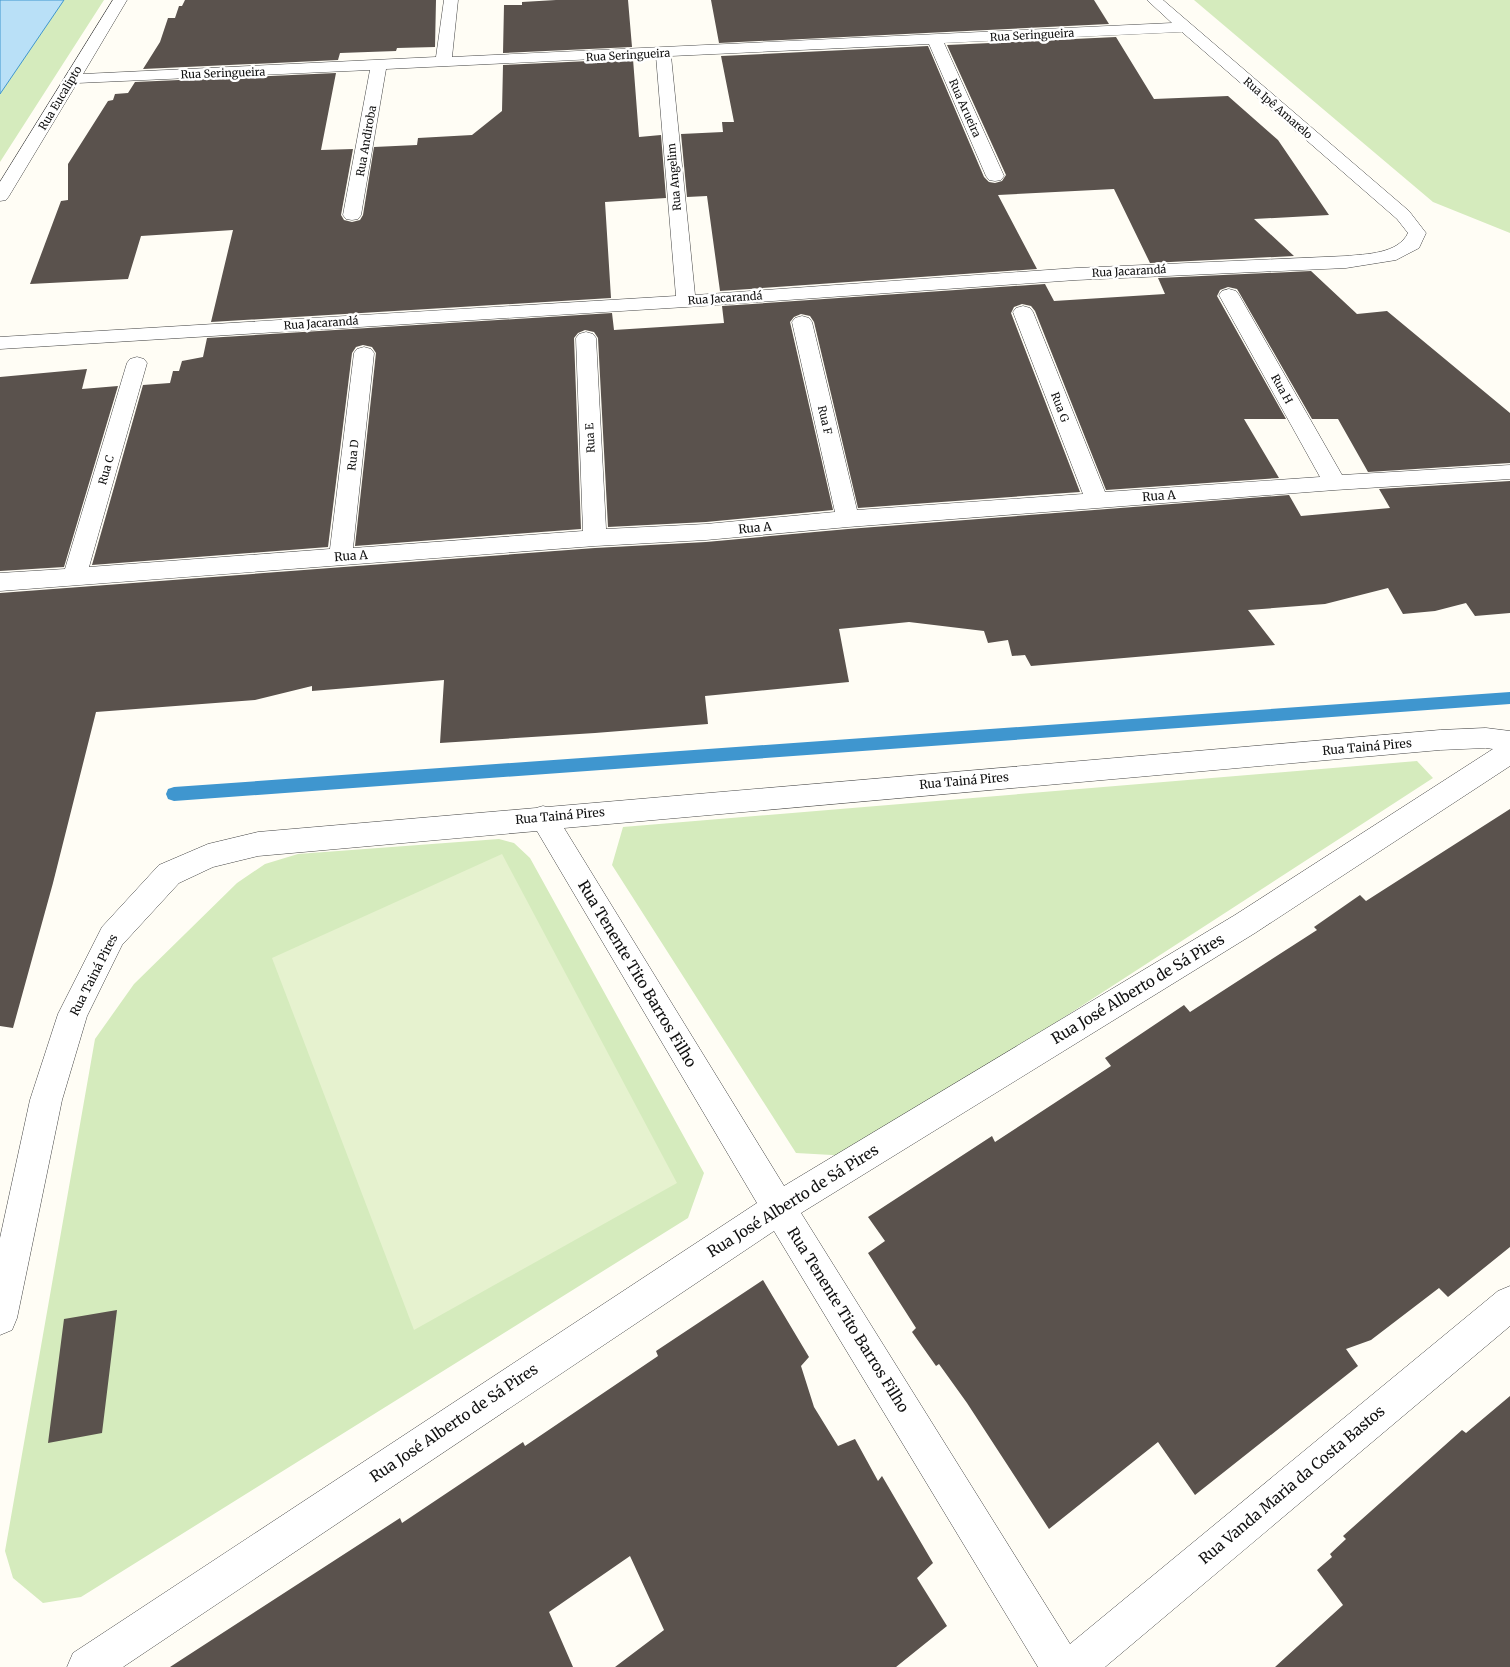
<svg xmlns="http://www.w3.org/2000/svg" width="1510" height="1667" font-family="Merriweather,serif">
<rect width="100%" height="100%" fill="#fffdf5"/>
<path fill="#d5ebbd" d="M0 0H104L0 162Z
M1194 0H1510V233L1433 202Z
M1417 761 1433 778 850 1156 796 1153 612 865 623 827Z
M499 839 514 843 530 858 704 1173 688 1218 81 1597 43 1603 13 1578 5 1551 95 1039 134 984 237 883 265 864 298 854Z"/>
<path fill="#e6f2cf" d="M502 854 677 1183 414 1330 272 958Z"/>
<path fill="#b9e0f7" stroke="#3f96cf" d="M0 0H64L0 94Z"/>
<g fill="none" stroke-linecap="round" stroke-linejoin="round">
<path fill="#3f96cf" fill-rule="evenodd" d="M1510 692V704L174 801 168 799 166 794 168 789 174 787Z"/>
</g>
<path fill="#5a524d" d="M185 0H436L435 47 397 48 396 51 340 53 338 60 143 69 160 42 168 18H175L179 6H182Z
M556 0H628L632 47 503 53 504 5H522V2Z
M711 0H1094L1109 24 719 43Z
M1116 37 1154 99 1228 96 1278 140 1329 215 1254 219 1294 256 1150 263 1114 189 998 195 1037 269 720 291 707 196 687 197 681 134 723 132 722 122H734L721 56 928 46 984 177 989 182 995 183 1002 181 1006 175 947 45Z
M633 59 639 137 661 135 666 198 605 202 611 298 211 322 233 230 141 236 128 279 30 284 61 201 68 200V164L108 101 113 100 115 94 128 93 135 82 336 73 321 150 353 149 341 215 344 220 352 222 360 220 363 215 374 147 417 145 418 138 472 135 502 111 503 65Z
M1311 271 1357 314 1387 311 1510 413V463L1368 472 1338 419H1312L1240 294 1237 289 1228 287 1220 290 1217 296 1286 419H1244L1279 478 1106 490 1035 311 1031 306 1022 304 1014 307 1011 313 1080 492 858 508 814 322 810 316 801 314 794 317 790 322 833 510 706 522 608 527 598 338 594 332 585 330 578 333 574 338 581 529 355 546 376 353 372 347 363 345 356 347 352 353 328 547 92 565 143 385 170 383 173 371H179L182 361 203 357 207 338 612 313 614 330 724 323 722 306 1045 284 1054 301 1165 294 1158 278Z
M87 369 82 389 118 386 64 567 0 571V377Z
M1510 481V613L1475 616 1466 603 1435 611 1403 614 1388 588 1325 604 1248 610 1275 645 1031 666 1025 655 1012 656 1008 640 988 643 984 631 909 622 839 629 849 682 705 696 708 724 595 733 440 743 444 680 312 691V686L255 700 96 712 53 883 13 1028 0 1026V593L595 548 706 542 848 529 1289 495 1301 516 1390 508 1379 489Z
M1510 809V1247L1448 1297 1439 1288 1371 1340 1346 1349 1358 1366 1195 1495 1158 1442 1049 1529 967 1403 939 1364 936 1366 912 1332 916 1328 868 1253 885 1241 868 1217 992 1136 995 1142 1111 1066 1105 1058 1184 1005 1190 1012 1317 930 1314 927 1360 895 1366 901Z
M763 1280 809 1357 801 1366 814 1407 838 1446 855 1439 878 1481 882 1476 933 1563 917 1578 947 1626 896 1667H615L664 1630 630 1556 549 1612 573 1667H170L400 1518 402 1523 523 1442 525 1446 658 1356 656 1351Z
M117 1310 102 1433 48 1443 64 1319Z
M1510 1396V1667H1275L1343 1605 1317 1570 1332 1557 1330 1554 1346 1539 1343 1536 1462 1430 1466 1433Z"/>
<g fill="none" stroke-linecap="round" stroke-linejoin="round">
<defs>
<path id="minor" d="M113 0H127L83 74 436 57 444 0H458L452 57 1172 23 1147 0H1163L1409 211 1426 233 1419 248 1396 260 1346 268 1076 280 686 307 0 349V337L676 296 656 56 386 69 361 215 358 219 352 220 346 219 343 215 370 70 77 83 9 196 6 200 0 201V182ZM1182 32 1397 219 1408 233C1398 254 1366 254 1346 256L1076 268 695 295 671 56 929 44 986 176 989 180 995 181 1001 180 1004 176 944 43Z
M1229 289 1236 291 1239 295 1342 475 1510 465V479L1335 490 848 527 706 540 595 546 0 591V573L65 569 127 363 130 359 137 357 144 359 147 363 89 567 330 549 354 353 357 349 364 347 371 349 374 353 353 548 583 531 576 338 579 334 586 332 593 334 596 338 606 529 706 524 835 512 792 322 795 318 802 316 809 318 812 322 857 510 1083 494 1013 312 1016 308 1023 306 1030 308 1033 312 1105 492 1320 477 1219 295 1222 291Z
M1486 728 1510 731V766L1255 933 801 1213 1070 1644 1498 1291 1510 1286V1326L1105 1667H1038L774 1231 123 1667H67L73 1653 757 1203 537 831 258 856 213 867 179 883 122 945 87 1016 62 1100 17 1318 12 1330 0 1335V1238L30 1100 58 1014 102 927 159 865 208 844 258 832 536 808 543 806 547 807 1440 730ZM1486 748 1493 749 1235 915 784 1186 564 828 1440 750Z"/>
</defs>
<use href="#minor" stroke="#444" stroke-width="1"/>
<use href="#minor" fill="#fff" fill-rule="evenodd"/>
</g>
<g text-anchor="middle" stroke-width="5" stroke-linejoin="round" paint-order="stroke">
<g font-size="11" fill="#111" stroke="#fff">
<text transform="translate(1032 35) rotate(-3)" y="4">Rua Seringueira</text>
<text transform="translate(628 55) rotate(-3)" y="4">Rua Seringueira</text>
<text transform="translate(223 73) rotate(-2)" y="4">Rua Seringueira</text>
<text transform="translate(60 98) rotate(-59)" y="4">Rua Eucalipto</text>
<text transform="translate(965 108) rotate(66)" y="4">Rua Arueira</text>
<text transform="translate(1278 108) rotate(41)" y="4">Rua Ipê Amarelo</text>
<text transform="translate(366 141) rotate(-80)" y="4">Rua Andiroba</text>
<text transform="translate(674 177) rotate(-95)" y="4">Rua Angelim</text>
<text transform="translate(1129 271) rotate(-3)" y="4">Rua Jacarandá</text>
<text transform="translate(725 298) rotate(-4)" y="4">Rua Jacarandá</text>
<text transform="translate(321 323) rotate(-4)" y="4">Rua Jacarandá</text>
<text transform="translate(1282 389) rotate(61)" y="4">Rua H</text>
<text transform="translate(1060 407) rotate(69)" y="4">Rua G</text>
<text transform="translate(825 420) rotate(77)" y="4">Rua F</text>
<text transform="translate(590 438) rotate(-93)" y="4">Rua E</text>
<text transform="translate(353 455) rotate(-84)" y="4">Rua D</text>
<text transform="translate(106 470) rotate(-74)" y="4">Rua C</text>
</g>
<g font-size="12" fill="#111" stroke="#fff">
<text transform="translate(1159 496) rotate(-4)" y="4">Rua A</text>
<text transform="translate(755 528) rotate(-5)" y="4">Rua A</text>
<text transform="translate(351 556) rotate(-4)" y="4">Rua A</text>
<text transform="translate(1367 747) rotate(-5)" y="4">Rua Tainá Pires</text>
<text transform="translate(964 781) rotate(-5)" y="4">Rua Tainá Pires</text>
<text transform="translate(560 816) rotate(-5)" y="4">Rua Tainá Pires</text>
<text transform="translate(94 975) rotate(-63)" y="4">Rua Tainá Pires</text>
</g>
<g font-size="15" fill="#111" stroke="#fff">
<text transform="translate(637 974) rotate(59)" y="5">Rua Tenente Tito Barros Filho</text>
<text transform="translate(1138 989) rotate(-31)" y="5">Rua José Alberto de Sá Pires</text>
<text transform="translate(793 1201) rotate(-32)" y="5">Rua José Alberto de Sá Pires</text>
<text transform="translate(848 1320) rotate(58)" y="5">Rua Tenente Tito Barros Filho</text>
<text transform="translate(454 1423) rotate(-34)" y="5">Rua José Alberto de Sá Pires</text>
<text transform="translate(1292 1485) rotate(-40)" y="5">Rua Vanda Maria da Costa Bastos</text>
</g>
</g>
</svg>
